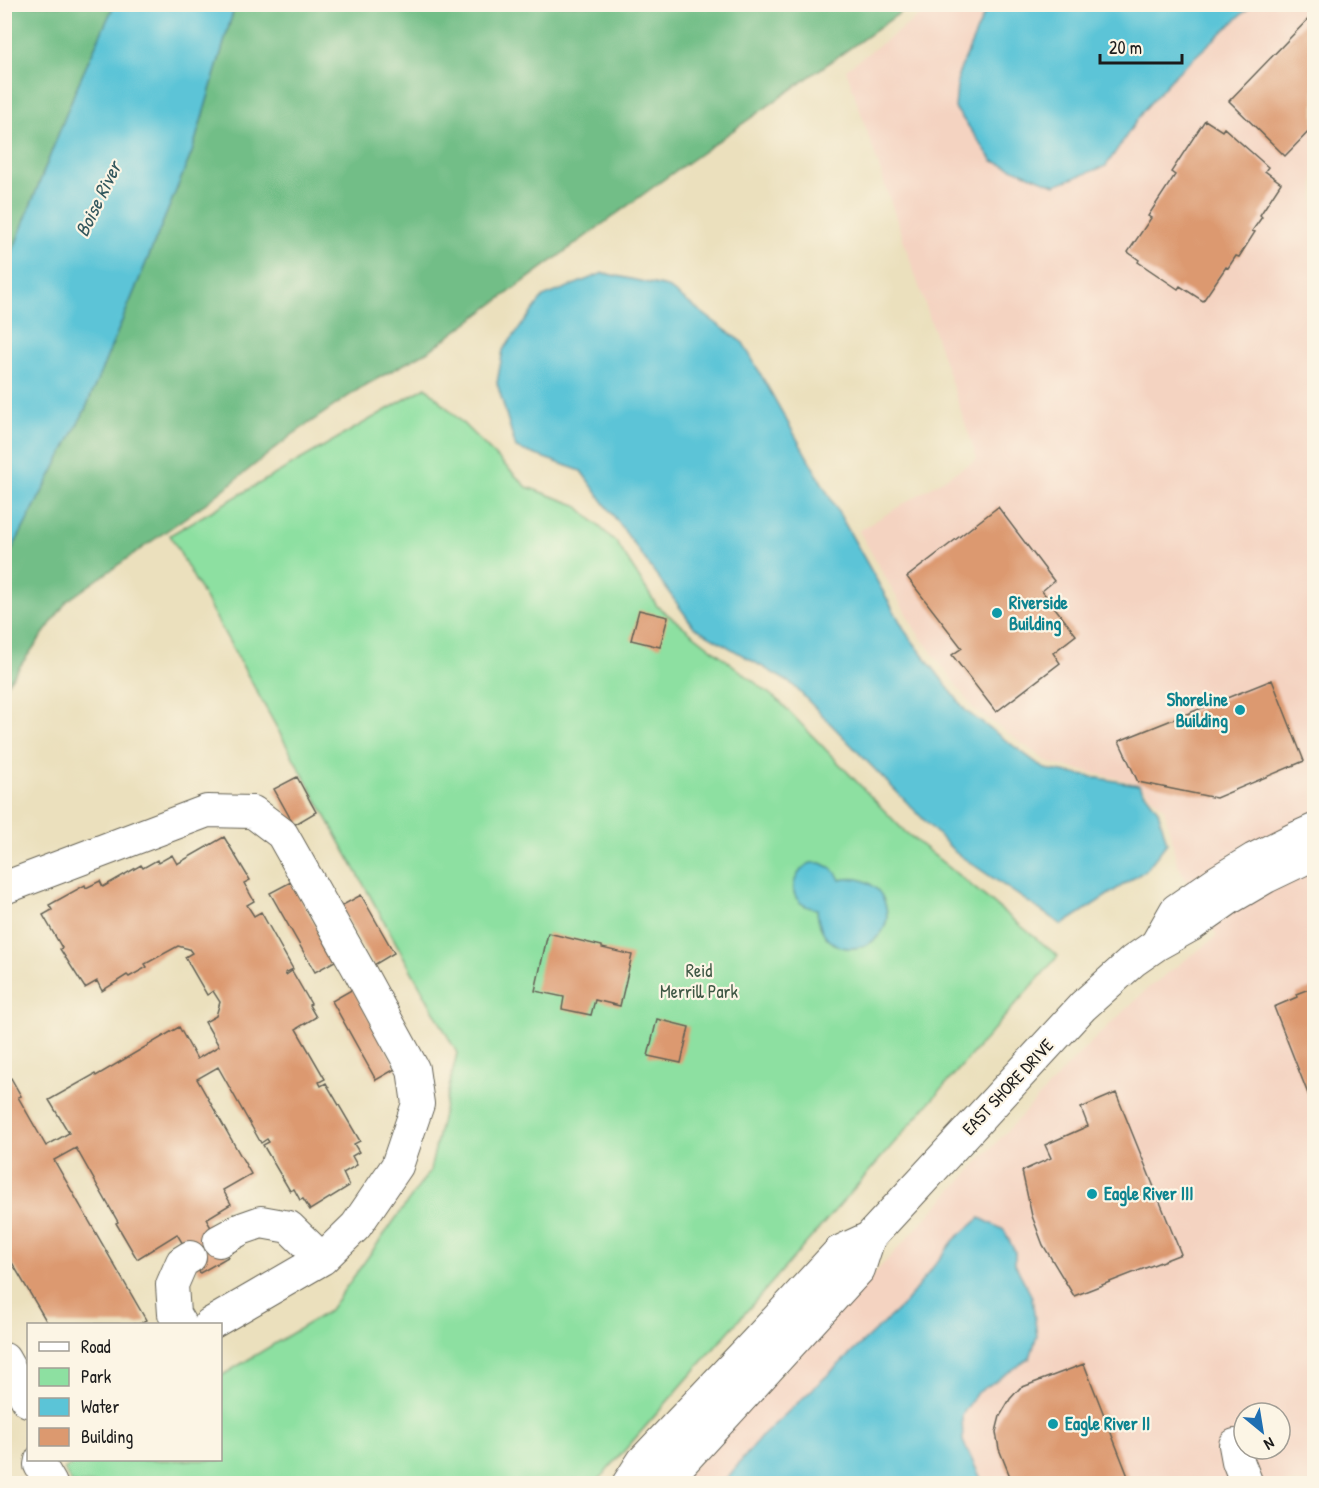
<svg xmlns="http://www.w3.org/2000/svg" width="1319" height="1488" font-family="'Patrick Hand',sans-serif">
<rect width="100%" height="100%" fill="#fcf5e5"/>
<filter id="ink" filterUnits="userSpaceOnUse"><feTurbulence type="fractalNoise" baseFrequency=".0167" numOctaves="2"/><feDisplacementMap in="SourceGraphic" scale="12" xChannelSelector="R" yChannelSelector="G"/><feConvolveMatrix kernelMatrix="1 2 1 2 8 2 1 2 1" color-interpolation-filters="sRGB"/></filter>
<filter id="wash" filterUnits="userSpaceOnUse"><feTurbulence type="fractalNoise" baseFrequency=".008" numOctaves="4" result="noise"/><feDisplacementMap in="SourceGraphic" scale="24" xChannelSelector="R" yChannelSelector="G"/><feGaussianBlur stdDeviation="1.35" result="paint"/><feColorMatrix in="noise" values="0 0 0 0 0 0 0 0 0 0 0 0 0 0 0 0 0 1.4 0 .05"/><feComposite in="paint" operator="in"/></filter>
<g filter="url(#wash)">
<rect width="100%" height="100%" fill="#ebe0bd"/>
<path fill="#f4d3c1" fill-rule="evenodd" d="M935 5H1314V1483L678 1484 1080 1053 1148 988 1217 936 1177 863 1164 808 1139 784 1049 763 973 708 916 631 859 531 977 459 846 69ZM1244 1413H1280V1449H1244Z"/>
<path fill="#8de0a1" stroke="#547e5e" stroke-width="1.5" d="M426 387 527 487 576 505 617 543 657 606 780 702 904 831 1058 956 596 1483 72 1484 64 1469 80 1460H220L221 1376 329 1311 430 1171 457 1053 170 535Z"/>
<path fill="#72be87" stroke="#476d52" stroke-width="1.5" d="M5 5H114L76 89 5 271Z
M235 5H911L667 177 430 350 362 387 292 435 213 498 67 601 5 687V563L85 410 192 152Z"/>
<path fill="#5bc4d7" stroke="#3c707a" stroke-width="1.5" d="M994 4H1252V5L1176 74 1143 111 1106 166 1055 185 993 161 955 108 958 75 984 14Z
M114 5H235L192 152 85 410 5 563V271L76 89Z
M603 273 667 287 743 343 907 634 966 711 1045 769 1139 785 1158 810 1167 843 1146 870 1062 925 956 853 792 684 694 627 581 471 516 448 497 383 503 350 543 297Z
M821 863C830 867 836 870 840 880 852 877 864 878 874 887 881 892 884 899 886 907 896 951 820 971 817 909 798 907 788 893 797 876 800 871 805 865 811 863 814 863 817 863 821 863Z
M980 1218 1004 1230 1015 1252V1264L1032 1297 1037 1336 1030 1358 976 1394 962 1415 963 1441 983 1483H723L760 1438 905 1303 954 1240Z"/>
<g id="blocks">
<path fill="#dc996f" d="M1314 13V126L1285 156 1229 101Z
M1205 120 1222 131 1224 128 1268 167 1265 171 1281 183 1260 215 1262 217 1252 231 1255 232 1239 257 1236 256 1228 268 1226 267 1203 301 1180 286 1178 289 1138 262 1139 260 1128 252 1151 218 1148 216 1175 175 1171 172Z
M998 507 1054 581 1042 591 1076 635 1053 653 1060 663 996 712 952 655 962 648 907 577Z
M639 610 668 617 660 647 631 640Z
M1272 680 1304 761 1216 798 1138 782 1119 741Z
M297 777 316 812 294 825 274 789Z
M224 837 250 880 244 883 254 901 247 905 254 916 261 912 293 969 285 973 286 975 292 971 311 1004 309 1005 316 1017 296 1029 325 1079 319 1082 321 1086 326 1083 360 1141 354 1144 359 1152 352 1156 357 1165 343 1173 349 1186 310 1210 303 1199 300 1200 294 1189 290 1191 263 1145 269 1142 267 1139 261 1143 218 1067 197 1079 251 1174 223 1190 231 1204 206 1219 228 1257 200 1273 177 1234 137 1259 116 1223 118 1222 76 1148 54 1160 146 1320 139 1324H48L4 1249V1073L8 1080 11 1078 21 1096 18 1097 46 1146 69 1133 49 1100 95 1074 96 1076 179 1027 197 1059 219 1046 205 1022 216 1016 220 1002 213 991 207 995 185 957 192 953 189 949 178 946 145 964 147 967 129 977 127 975 102 991 97 981 85 988 60 949 62 948 43 915 52 910 49 905 85 885 86 888 100 881 103 887 141 865 143 868 157 860 158 863 172 855 177 864Z
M291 882 335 961 315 972 270 893Z
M361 895 394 953 374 965 341 906Z
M548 933 602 946V948L632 955 620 1006 595 1000 591 1015 562 1009 564 997 535 991Z
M1314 987V1097L1310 1099 1274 1007 1297 997 1296 994Z
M353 989 397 1068 376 1080 332 1001Z
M657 1019 689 1027 681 1063 648 1056Z
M1116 1093 1181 1254 1074 1296 1043 1245 1032 1216 1022 1171 1051 1158 1045 1145 1088 1126 1081 1108Z
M1084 1364 1131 1484H1013L999 1449 996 1432 1000 1416 1010 1399 1020 1388Z"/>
</g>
</g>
<g filter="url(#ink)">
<use href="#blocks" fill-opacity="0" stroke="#646154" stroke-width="1.5"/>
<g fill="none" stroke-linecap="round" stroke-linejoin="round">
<defs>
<path id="minor" d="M1314 830 1294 839 1254 859 1218 881 1176 910 1156 945 1190 926 1230 898 1266 877 1314 854
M4 888 207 811 253 812 282 834 360 972 413 1069 418 1104 397 1166 356 1226 322 1259 210 1324
M219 1241 241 1229 261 1222 289 1227 322 1259
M180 1324 174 1314 172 1285 182 1262 190 1257
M4 1359 28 1401
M1235 1445 1238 1461 1247 1484
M41 1460 40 1465 51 1484
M628 1484 643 1461 755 1343 839 1252 869 1238 1083 1006 1133 961 1156 945
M662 1484 859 1269 869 1238"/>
</defs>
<use href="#minor" stroke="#646154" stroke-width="34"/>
<use href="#minor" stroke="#fff" stroke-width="32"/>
</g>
</g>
<g fill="#0f9aa8" stroke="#fcf5e5" stroke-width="2">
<circle cx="997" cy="613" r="6"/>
<circle cx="1240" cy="710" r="6"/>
<circle cx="1092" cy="1194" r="6"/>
<circle cx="1053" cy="1424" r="6"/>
</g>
<g text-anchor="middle" stroke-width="4.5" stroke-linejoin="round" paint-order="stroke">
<g font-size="18" font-weight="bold" fill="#0d838f" stroke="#fcf5e5" text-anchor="start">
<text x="1009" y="609">Riverside<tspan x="1009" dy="21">Building</tspan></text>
<text x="1228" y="706" text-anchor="end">Shoreline<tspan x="1228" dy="21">Building</tspan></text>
<text x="1104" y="1200">Eagle River III</text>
<text x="1065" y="1430">Eagle River II</text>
</g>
<g font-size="18" fill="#3e5744" stroke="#fcf5e5">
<text x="699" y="977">Reid<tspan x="699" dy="21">Merrill Park</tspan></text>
</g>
<g font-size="18" fill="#1c1c1c" stroke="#fcf5e5">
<text transform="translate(1008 1087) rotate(-47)" y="6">EAST SHORE DRIVE</text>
</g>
<g font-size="20" font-style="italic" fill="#32575d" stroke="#fcf5e5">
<text transform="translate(98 199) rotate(-64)" y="7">Boise River</text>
</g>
</g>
<rect width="1319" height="1488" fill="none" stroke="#fcf5e5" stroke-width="24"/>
<rect x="27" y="1323" width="195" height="138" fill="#fcf5e5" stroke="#a29e95" stroke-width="1.5"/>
<rect x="39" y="1342" width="30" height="9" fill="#ffffff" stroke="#a29e95" stroke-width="1.5"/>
<text x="81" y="1353" font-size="18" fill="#1c1c1c">Road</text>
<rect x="39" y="1368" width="30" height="18" fill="#8de0a1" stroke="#a29e95" stroke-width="1.5"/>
<text x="81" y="1383" font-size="18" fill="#1c1c1c">Park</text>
<rect x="39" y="1398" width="30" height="18" fill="#5bc4d7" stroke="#a29e95" stroke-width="1.5"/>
<text x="81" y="1413" font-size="18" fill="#1c1c1c">Water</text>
<rect x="39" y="1428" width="30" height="18" fill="#dc996f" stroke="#a29e95" stroke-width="1.5"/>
<text x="81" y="1443" font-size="18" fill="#1c1c1c">Building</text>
<g transform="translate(1262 1431) rotate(150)"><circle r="28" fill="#fcf5e5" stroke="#a29e95" stroke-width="1.5"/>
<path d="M0-4.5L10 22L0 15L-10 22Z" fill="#1f6fb2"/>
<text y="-9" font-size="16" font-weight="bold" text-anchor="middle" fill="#1c1c1c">N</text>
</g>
<path d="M1100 54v9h82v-9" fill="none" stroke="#1c1c1c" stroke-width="3"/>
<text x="1109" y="54" font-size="18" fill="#1c1c1c" stroke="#fcf5e5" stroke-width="4.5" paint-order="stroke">20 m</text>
</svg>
